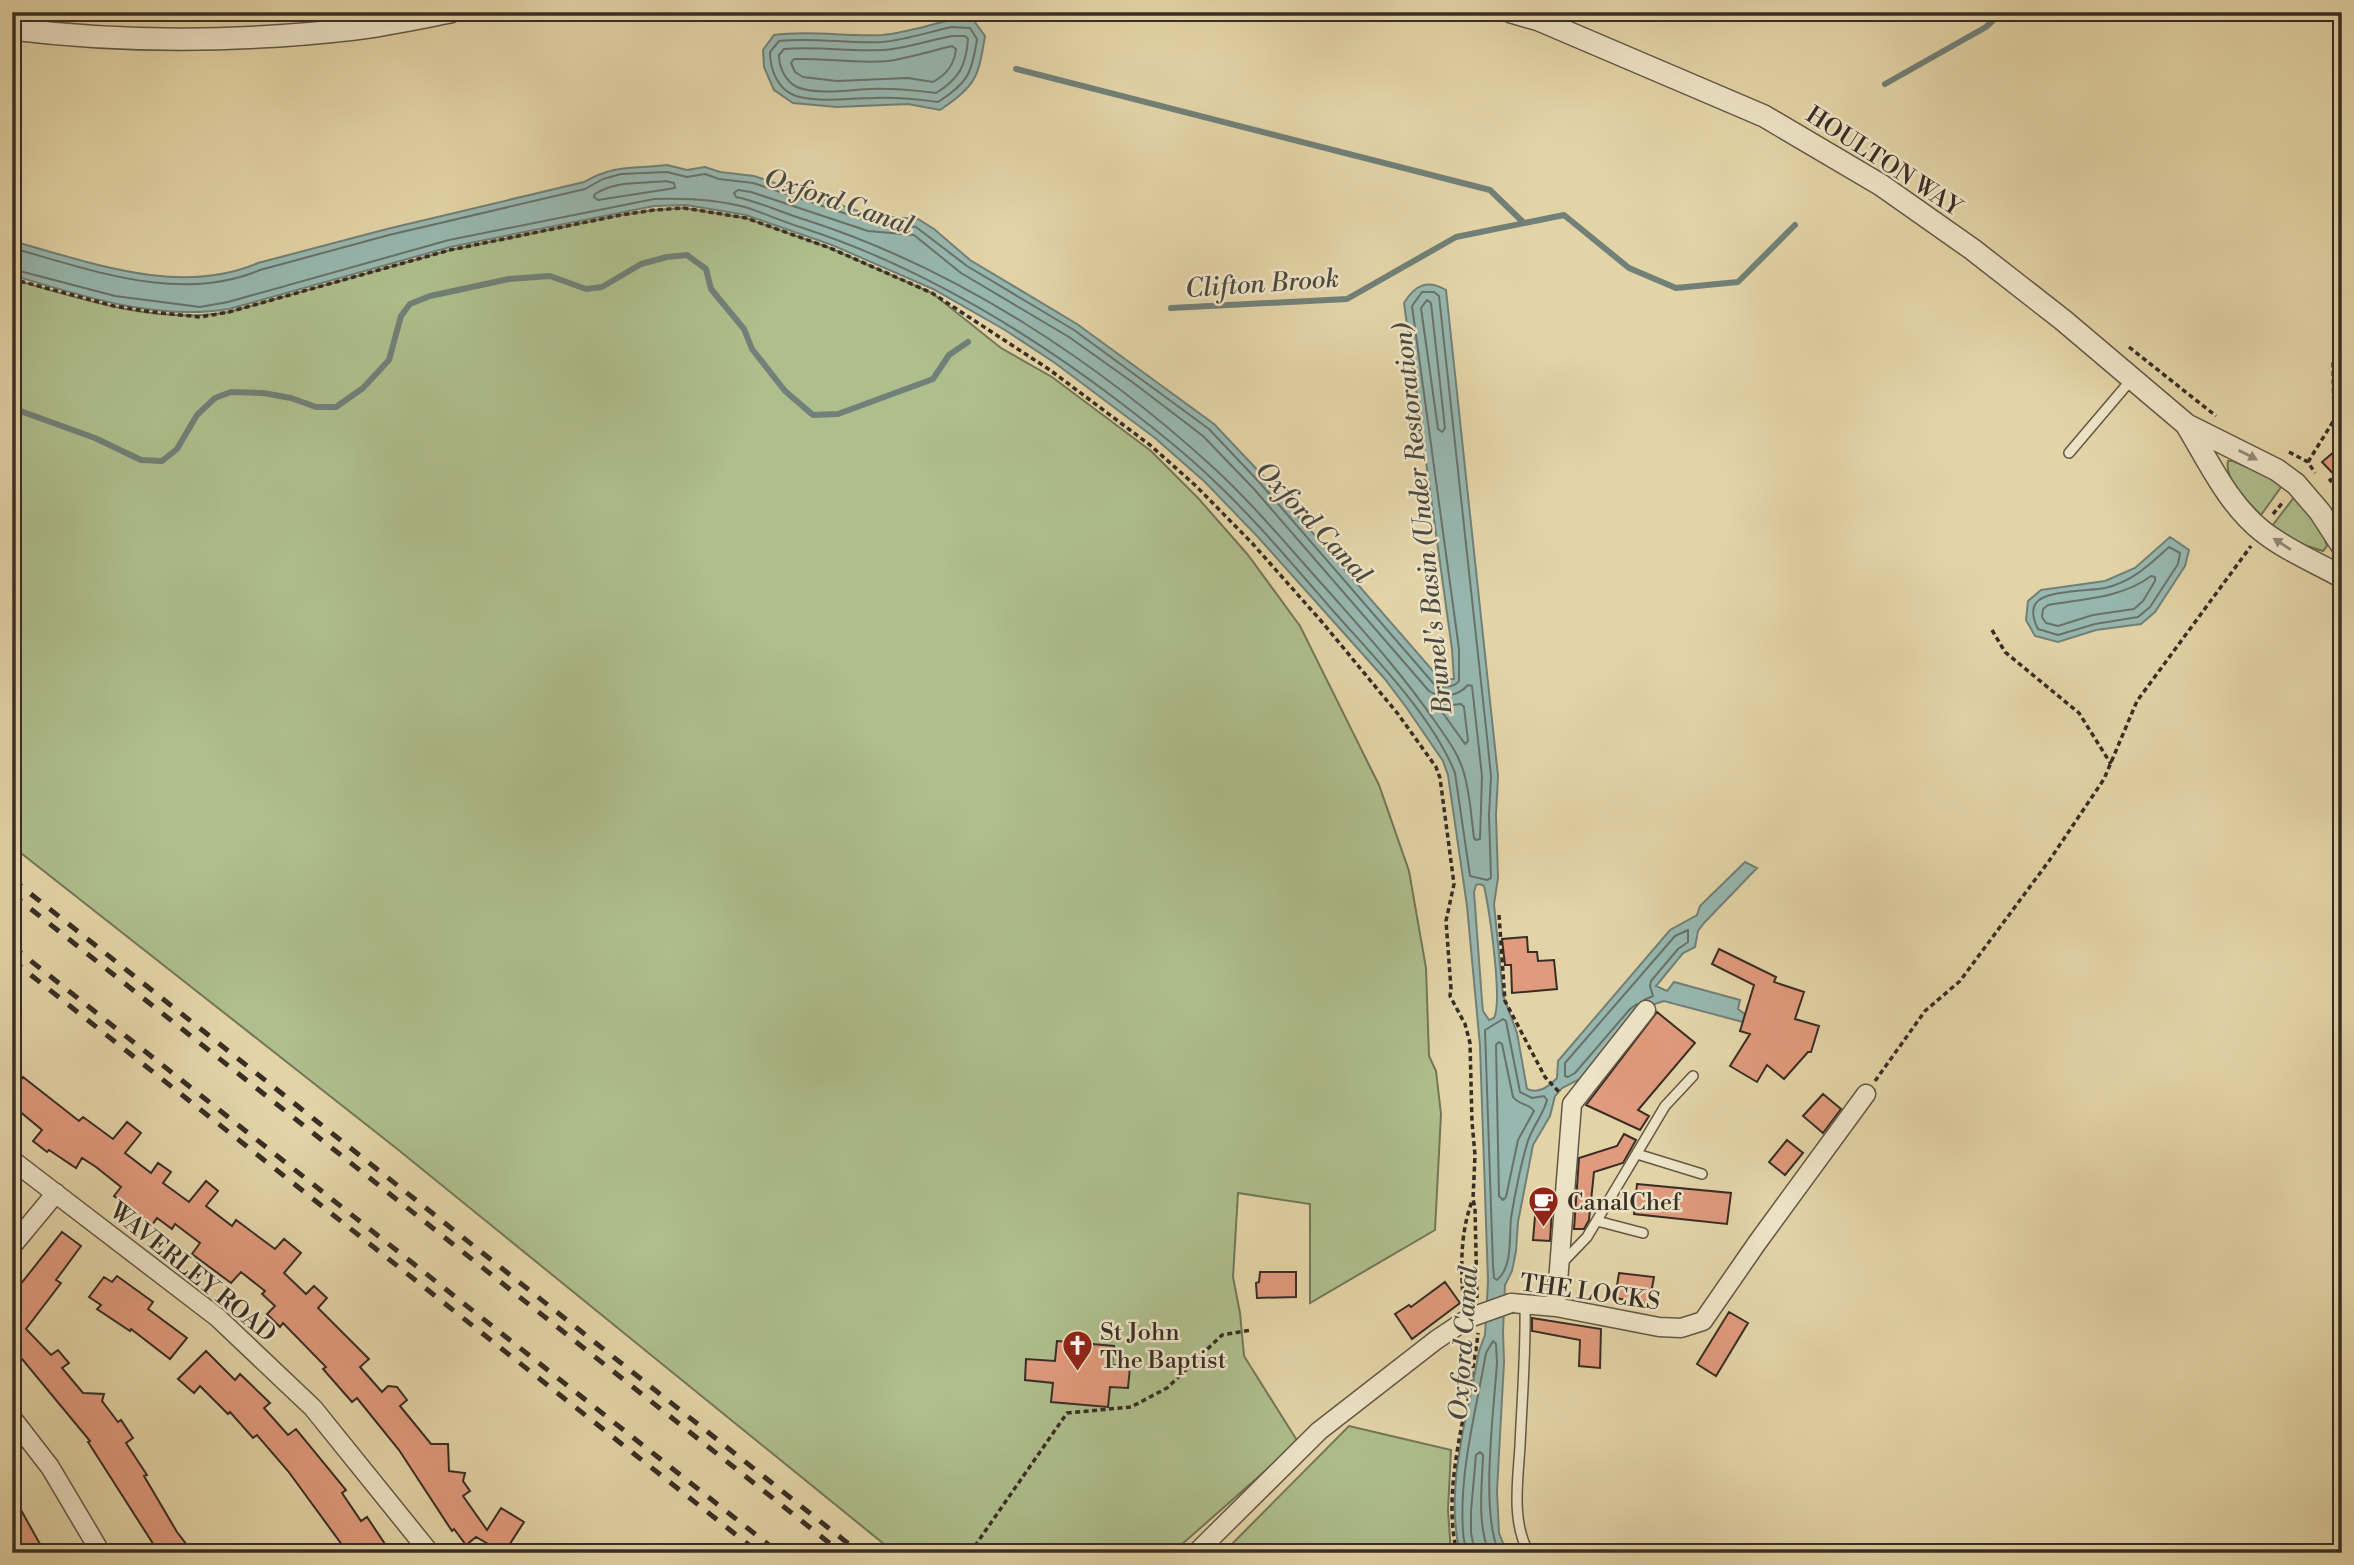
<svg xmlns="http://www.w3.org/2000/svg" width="2354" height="1565" font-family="'Libre Bodoni',serif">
<rect width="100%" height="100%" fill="#e3d4a7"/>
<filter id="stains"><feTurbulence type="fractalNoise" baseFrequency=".00286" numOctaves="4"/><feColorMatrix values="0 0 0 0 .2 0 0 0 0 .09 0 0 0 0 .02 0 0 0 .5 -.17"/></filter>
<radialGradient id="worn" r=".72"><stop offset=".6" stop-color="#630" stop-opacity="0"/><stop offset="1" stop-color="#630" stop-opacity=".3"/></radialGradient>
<path fill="#aebe8c" stroke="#737658" stroke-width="2" d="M684 208 746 218 830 248 932 293 1001 348 1052 377 1151 451 1198 498 1248 555 1300 626 1379 785 1409 871 1426 968 1429 1056 1436 1071 1441 1114 1435 1230 1310 1303V1204L1238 1193 1233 1277 1240 1313 1244 1356 1298 1442 1172 1553H895L396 1148 12 846V279C80 299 158 325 229 312L450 250 621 215 654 210Z
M2228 461H2233L2284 483 2261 515C2248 502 2224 480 2228 461Z
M2295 496C2308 511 2322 526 2327 546L2323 551 2298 543 2272 526Z
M1349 1426 1451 1450 1448 1510 1451 1553H1223Z"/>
<path fill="#97b7af" stroke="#718078" stroke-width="2" fill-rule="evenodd" d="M951 20 974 21 985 36C978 79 976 85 940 110L908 104 837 107 793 103 774 90 764 67 763 50 774 35C810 30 846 37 882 35 905 33 928 25 951 20Z
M667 165 687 170 705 167 720 172 754 176 873 216 918 219 934 229 970 260 1077 324 1214 424 1265 478 1440 679H1454L1452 649 1404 303C1415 285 1427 279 1446 290L1498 776 1496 815 1498 878 1494 904 1503 995 1517 1033 1527 1089C1539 1094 1548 1087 1557 1078L1558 1061 1670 930 1697 915 1700 906 1745 862 1757 868 1704 923 1698 931 1695 947 1683 953 1656 986 1667 991 1674 982 1740 1000 1738 1009 1746 1015 1743 1022 1664 1001 1648 1006 1635 1014 1580 1079 1562 1088 1555 1096 1550 1116 1533 1145 1518 1222 1516 1251 1512 1271 1505 1285 1503 1332 1504 1362 1497 1491 1499 1533 1507 1553H1460C1444 1488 1468 1415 1479 1351L1485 1335 1488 1281 1480 1046 1467 906 1448 775 1443 761 1406 707 1384 678 1257 536 1205 482 1155 438 1055 363 1005 330 933 289 832 245 746 215 686 205 654 206 450 247 229 309C157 321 81 296 12 275V241C90 262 179 297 258 263L387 229 584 182C615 164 633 169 667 165ZM1480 884 1484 886C1489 908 1503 1001 1494 1018L1489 1020 1483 1011 1482 1001 1474 892 1476 885Z
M2170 537 2189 550 2185 566 2155 612 2141 624 2096 630 2058 642 2035 636 2026 620 2028 601 2041 590 2105 581 2135 568Z"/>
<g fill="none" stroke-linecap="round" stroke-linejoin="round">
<path stroke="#68726a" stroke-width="2" d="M951 27 970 28 977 39C972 73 968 83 938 102 916 99 895 97 873 98 849 98 820 103 796 96 778 90 770 70 770 52L779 41C814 37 848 44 882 42 905 40 929 32 951 27Z
M952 36H965L968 39C966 66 959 79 936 93 913 90 892 88 869 89 849 90 816 95 797 87 785 81 779 67 779 55L784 49C817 46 850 52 883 50 905 49 930 40 952 36Z
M952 46 956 49C954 65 947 74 933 82L908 78 837 81 803 77 795 72 791 63 794 59C825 58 857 64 888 61 909 58 931 51 952 46Z
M666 181 674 183 675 188 598 200 594 197 595 194C617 180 641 184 666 181Z
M738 190 751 192 868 231 914 235 961 273 1069 337 1135 384 1203 436 1254 489 1429 691C1442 699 1458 696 1468 685L1472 686 1482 776 1480 839 1476 840 1474 838C1471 816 1470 791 1463 770 1457 751 1445 736 1434 720 1403 675 1366 634 1330 593 1292 551 1256 507 1215 469 1098 362 958 269 806 220 783 213 760 202 736 197L734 193Z
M12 248C92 270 180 304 260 270L389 235 585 189 603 179 621 174 667 172 687 177 705 174 719 179 753 183 871 222 916 227 967 266 1074 330 1209 429 1260 483 1434 684C1441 688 1454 688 1459 681V649L1412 306 1422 292H1434L1439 296 1487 737 1491 776 1489 815 1491 878 1487 880 1470 876 1455 773C1433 717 1375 658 1335 613 1295 567 1255 519 1210 477 1182 450 1151 426 1121 403 1024 329 919 266 803 228 784 222 766 214 748 208 717 199 685 198 654 199L449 240 228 302 200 307 115 296 12 269
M1427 300 1431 303 1445 428 1442 432 1438 429 1421 308Z
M2169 547 2180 553 2178 564 2150 607 2138 617 2095 624 2058 635 2038 629C2034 621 2030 611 2036 603 2045 590 2089 591 2105 588 2132 582 2149 565 2169 547Z
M2151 576 2155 577V581L2143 601 2134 609 2093 615 2058 626 2046 623 2042 617 2043 609 2048 605C2083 599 2122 598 2151 576Z
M1461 704 1464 707 1468 741 1465 744 1440 709 1443 706Z
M1637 1004 1630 1009 1575 1073 1568 1077 1565 1076V1063L1675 936 1688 930V942L1678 949 1651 981 1650 986 1653 996 1644 1000
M1503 1019 1506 1021 1520 1092 1532 1098 1544 1096 1547 1100C1543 1116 1531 1128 1527 1144 1520 1168 1515 1194 1511 1218 1509 1237 1513 1267 1497 1280L1494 1278 1493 1266 1485 1030Z
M1499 1042 1502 1044 1513 1097C1519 1105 1530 1104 1534 1111L1518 1140 1506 1197 1503 1200 1499 1196 1496 1045Z
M1466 1553C1466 1546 1463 1539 1463 1531 1459 1472 1476 1411 1486 1353L1493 1341 1496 1344 1497 1362C1494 1411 1480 1510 1499 1553
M1475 1553 1471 1533V1511L1476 1455 1480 1452 1483 1455C1482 1487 1477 1522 1489 1553"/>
<path stroke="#718078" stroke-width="6" d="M1016 69 1490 190 1524 223
M1885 84 1986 27 2002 12
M1171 308 1347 299 1456 237 1564 215 1629 268 1676 288 1738 282 1795 225
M12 408 95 438 141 460 162 461 177 449 197 415 215 398 231 392 263 393 291 398 316 407H336L363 388 389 360 401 316 410 304 430 296 509 279 550 276 586 289 602 287 641 264 667 257 687 255 706 269 711 289 744 329 752 349 785 391 813 415 838 414 933 379 949 355 968 342"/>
</g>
<path fill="#e09a7d" stroke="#382e25" stroke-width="2" d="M2342 445V483L2322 462Z
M1527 937 1528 952H1537L1538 961 1554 960 1557 989 1512 993 1511 965H1505L1502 939Z
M1719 949 1776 977 1774 982 1804 992 1795 1019 1819 1026 1811 1052H1808L1784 1079 1767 1065 1757 1082 1730 1066 1750 1034 1740 1031 1754 985 1712 964Z
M1657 1012 1695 1043 1638 1110 1649 1116 1640 1130 1586 1105Z
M23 1077 79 1121 83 1117 113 1139 127 1122 141 1133 125 1153 151 1173 158 1163 171 1172 163 1183 189 1202 206 1181 218 1191 206 1206 232 1226 236 1220 275 1249 284 1239 301 1253 284 1273 306 1294 314 1286 327 1298 318 1308 369 1359 360 1367 382 1392 388 1386 397 1387 407 1400 400 1406 431 1444H448L449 1471 465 1473 463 1481 470 1491 463 1496 487 1530 501 1508 524 1522 504 1553 476 1537 466 1545 454 1529 452 1531 399 1450 357 1398 352 1402 323 1369 326 1367 283 1323 280 1327 267 1314 275 1306 262 1294 265 1291 241 1272 231 1283 192 1254 200 1243 175 1224 172 1229 157 1218 152 1225 114 1196 121 1187 96 1167 82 1158 76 1168 49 1150 47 1152 33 1141 42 1130 12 1105V1090Z
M1823 1094 1841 1109 1823 1133 1803 1116Z
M1624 1134 1636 1140 1623 1163 1594 1172 1589 1220 1584 1229H1574L1579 1158 1617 1146Z
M1787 1140 1803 1153 1785 1175 1769 1162Z
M1637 1184 1731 1193 1727 1224 1634 1214Z
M1537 1193 1553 1194 1550 1241 1533 1240Z
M62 1232 81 1246 56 1280 61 1283 26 1329 51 1355 58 1350 69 1363 62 1368 83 1393 104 1394 102 1401 118 1422 121 1420 133 1438 126 1443 147 1475 144 1476 177 1532 193 1553H159L88 1442 90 1441 12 1347V1295Z
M1260 1272H1296V1297L1257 1298 1256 1283 1259 1282Z
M1619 1273 1654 1277 1649 1304 1615 1298Z
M117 1276 153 1302 148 1309 187 1338 170 1359 131 1329 130 1331 97 1309 101 1305 89 1297 104 1277 112 1282Z
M1445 1282 1460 1303 1412 1339 1395 1314 1409 1305 1411 1307Z
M1729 1312 1748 1323 1716 1376 1697 1364Z
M1532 1318 1601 1329 1600 1368 1579 1366 1580 1340 1532 1331Z
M1057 1341 1114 1346 1112 1365 1130 1367 1128 1388 1110 1387 1108 1407 1051 1402 1053 1383 1025 1380 1026 1359 1055 1361Z
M206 1351 235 1380 240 1374 270 1403 264 1408 288 1435 296 1429 346 1490 342 1493 361 1521 367 1517 391 1553H348L288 1471 257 1435 253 1438 230 1412 228 1414 200 1386 194 1393 178 1379Z
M12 1494 45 1553H12Z"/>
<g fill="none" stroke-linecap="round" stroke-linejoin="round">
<defs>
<path id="service" d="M2069 453 2131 380
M1637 1154 1702 1174
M1597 1221 1643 1233
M1561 1264 1587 1237 1665 1106 1693 1076
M1525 1304C1526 1351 1522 1399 1520 1446 1518 1480 1511 1522 1529 1553"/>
<path id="minor" d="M12 1160 217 1317 313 1408 430 1553
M12 1246 56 1193
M1511 1303 1556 1307 1659 1327 1681 1328 1703 1321 1757 1243 1866 1094
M1556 1307 1572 1104 1646 1010
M12 1418 50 1467 101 1553
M1196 1553 1319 1431 1436 1340 1469 1318"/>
<path id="tertiary" d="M1511 12 1539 20 1764 116 1881 185 1972 249 2063 320 2187 425 2277 470 2296 484 2320 512 2342 546
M12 29C126 43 242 42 355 29 387 25 419 18 450 12
M2187 426C2209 462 2228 504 2262 531 2286 550 2315 562 2342 577"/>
</defs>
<use href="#service" stroke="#635846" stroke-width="12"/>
<use href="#minor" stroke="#635846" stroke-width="21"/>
<use href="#tertiary" stroke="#635846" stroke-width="24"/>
<path stroke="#382e25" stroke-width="3.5" stroke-dasharray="5 3.5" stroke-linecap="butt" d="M12 279 114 306 152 312 200 317 229 312 450 250 621 215 654 210 684 208 746 218 830 248 932 293 1050 370 1150 445 1196 486 1252 543 1322 622 1398 714 1436 767 1440 778 1454 884 1446 921 1451 989 1450 996 1465 1024 1470 1043 1472 1122 1475 1155 1473 1199 1475 1208 1477 1298
M2129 347 2216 416
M2289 452 2308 462 2315 473
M2308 462 2334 420 2333 361 2342 347
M2332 479 2330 480 2342 493
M2273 514 2284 501
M1992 630 2005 652 2079 713 2111 764
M1499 915 1505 1001 1545 1077 1560 1093
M1875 1081 1925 1011 1960 981 2049 861 2104 779 2137 701 2251 546
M1462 1282 1476 1288
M1463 1300C1461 1266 1460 1234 1472 1201
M970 1553 1067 1413 1131 1407 1167 1388 1222 1335 1251 1330
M1457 1553C1440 1483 1471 1403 1478 1333"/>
<use href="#service" stroke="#ede3c6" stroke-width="9"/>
<use href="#minor" stroke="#ede3c6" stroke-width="18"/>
<use href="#tertiary" stroke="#ede3c6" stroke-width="21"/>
<path stroke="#382e25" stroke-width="5" stroke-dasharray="12 12" stroke-linecap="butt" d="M12 879 860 1553
M12 894 842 1553
M12 946 779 1553
M12 960 759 1553"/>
<defs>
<path id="minor-bridge" d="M1469 1318 1511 1303"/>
</defs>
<use href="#minor-bridge" stroke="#635846" stroke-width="21" stroke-linecap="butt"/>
<use href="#minor-bridge" stroke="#ede3c6" stroke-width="18"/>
</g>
<defs><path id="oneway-solid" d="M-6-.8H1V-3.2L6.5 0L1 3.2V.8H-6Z" transform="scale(1.75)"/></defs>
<g fill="#928876">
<use href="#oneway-solid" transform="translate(2248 455) rotate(27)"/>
<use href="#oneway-solid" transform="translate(2282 544) rotate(-147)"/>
</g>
<defs>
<symbol id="cafe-pin" viewBox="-11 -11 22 30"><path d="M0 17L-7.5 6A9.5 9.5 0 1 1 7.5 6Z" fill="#8f2418" stroke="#ede3c6"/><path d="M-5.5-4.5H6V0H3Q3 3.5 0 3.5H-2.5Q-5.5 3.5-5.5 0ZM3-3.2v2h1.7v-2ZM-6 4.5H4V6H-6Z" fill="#fff"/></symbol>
<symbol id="church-pin" viewBox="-11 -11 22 30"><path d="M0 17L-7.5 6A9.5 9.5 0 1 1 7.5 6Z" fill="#8f2418" stroke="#ede3c6"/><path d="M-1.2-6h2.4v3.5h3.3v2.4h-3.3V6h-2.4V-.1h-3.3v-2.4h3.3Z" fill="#fff"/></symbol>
</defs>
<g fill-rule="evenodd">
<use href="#cafe-pin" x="1526" y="1184" width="35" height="47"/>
<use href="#church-pin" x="1060" y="1328" width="35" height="47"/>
</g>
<g text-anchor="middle" stroke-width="5" stroke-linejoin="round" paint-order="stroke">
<g font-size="24" fill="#382e25" stroke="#ede3c6">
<text transform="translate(1884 161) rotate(33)" y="8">HOULTON WAY</text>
<text transform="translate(193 1272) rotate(39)" y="8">WAVERLEY ROAD</text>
<text transform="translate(1590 1292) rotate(8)" y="8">THE LOCKS</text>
</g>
<g font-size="24" fill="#382e25" stroke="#ede3c6" text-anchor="start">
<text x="1567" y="1210">CanalChef</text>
<text x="1100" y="1340">St John<tspan x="1100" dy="28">The Baptist</tspan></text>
</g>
<g font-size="26" font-style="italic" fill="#4b4941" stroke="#ede3c6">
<text transform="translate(839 201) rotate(19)" y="9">Oxford Canal</text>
<text transform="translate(1262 283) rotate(-4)" y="9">Clifton Brook</text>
<text transform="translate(1422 519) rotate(-96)" y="9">Brunel's Basin (Under Restoration)</text>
<text transform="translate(1314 522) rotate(47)" y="9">Oxford Canal</text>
<text transform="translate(1463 1343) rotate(-86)" y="9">Oxford Canal</text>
</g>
</g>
<rect width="2354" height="1565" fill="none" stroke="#e3d4a7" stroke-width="42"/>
<rect x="14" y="14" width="2326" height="1537" fill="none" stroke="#382e25" stroke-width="3.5"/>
<rect x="21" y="21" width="2312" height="1523" fill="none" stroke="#382e25" stroke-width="2"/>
<rect width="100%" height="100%" filter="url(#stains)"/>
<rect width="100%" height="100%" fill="url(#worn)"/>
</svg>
